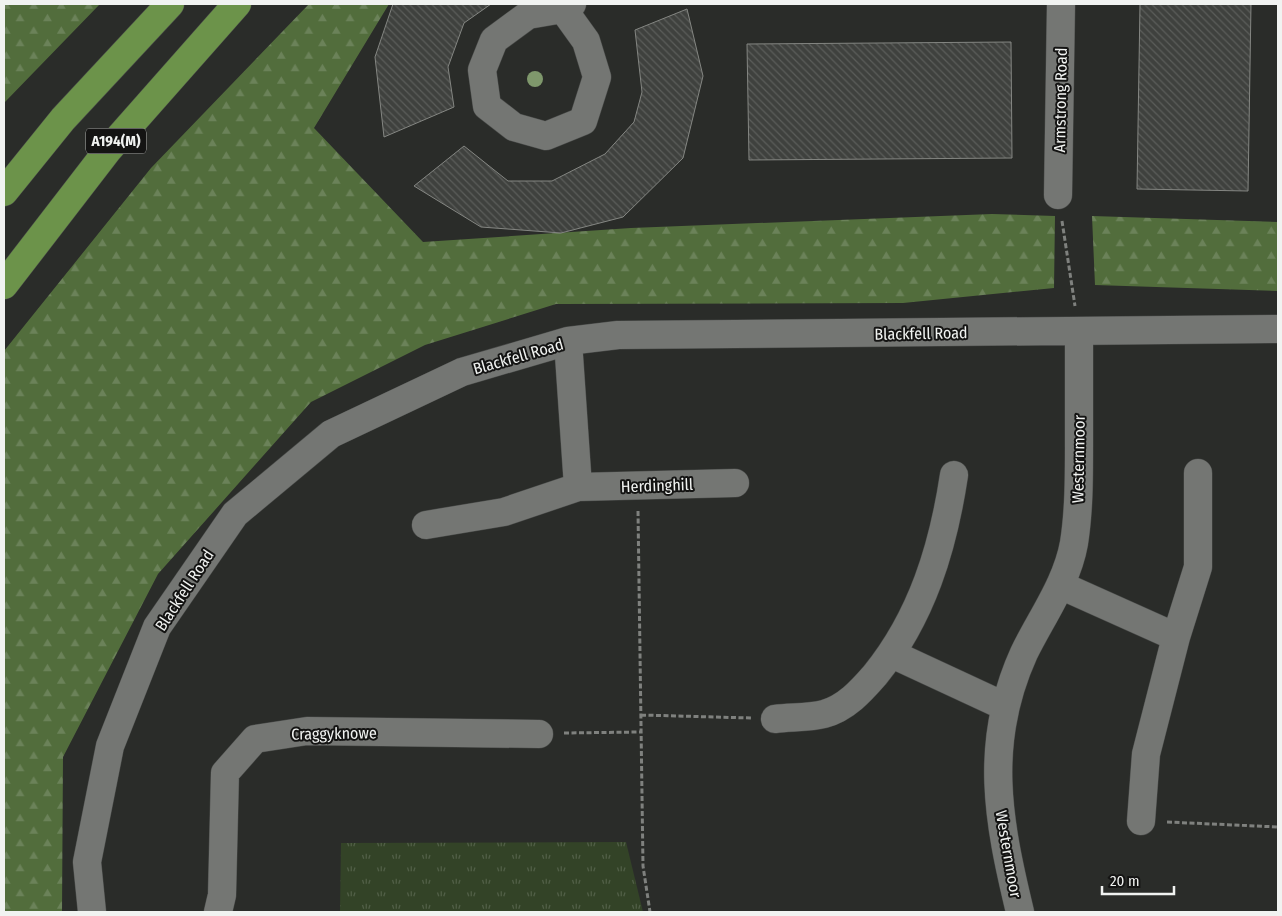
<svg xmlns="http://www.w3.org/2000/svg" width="1282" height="916" font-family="'Fira Sans Condensed',sans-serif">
<defs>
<pattern id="grass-tufts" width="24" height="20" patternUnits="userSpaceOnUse" patternTransform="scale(1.25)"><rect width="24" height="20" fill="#334327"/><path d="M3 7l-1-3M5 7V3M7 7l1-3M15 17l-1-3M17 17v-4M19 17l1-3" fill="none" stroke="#515f47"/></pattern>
<pattern id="forest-firs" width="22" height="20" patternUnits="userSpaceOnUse" patternTransform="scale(1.25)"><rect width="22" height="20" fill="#526d3c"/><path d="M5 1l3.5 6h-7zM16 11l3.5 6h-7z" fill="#6b8259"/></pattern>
<pattern id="building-back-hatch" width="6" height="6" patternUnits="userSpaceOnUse" patternTransform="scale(1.25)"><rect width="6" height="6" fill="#3f413e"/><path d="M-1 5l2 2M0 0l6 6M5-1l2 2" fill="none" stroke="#5b5d5a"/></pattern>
</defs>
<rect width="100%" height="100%" fill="#2a2c29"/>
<path fill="url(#grass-tufts)" d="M626 842 643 912H340L341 843Z"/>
<path fill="url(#forest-firs)" d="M4 4H100L4 103Z
M309 4H389L314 128 423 242 631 228 992 214 1055 216 1054 288 903 303 556 304 425 345 311 402 158 574 63 757 62 912H4V351L151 168Z
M1092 216 1278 222V291L1095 285Z"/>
<path fill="url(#building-back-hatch)" stroke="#848682" d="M393 4H491L464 23 448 67 454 107 384 137 375 57Z
M1140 4H1251L1248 191 1137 189Z
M687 9 703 76 683 158 623 217 561 233 481 227 414 186 464 146 508 181H552L605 154 634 122 642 92 635 30Z
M1011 42 1012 158 749 160 747 44Z"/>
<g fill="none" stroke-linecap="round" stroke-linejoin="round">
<defs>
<path id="street" d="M563 9 586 41 597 77 583 121 546 136 514 127 487 106 482 70 494 40 528 15 563 9 572 4
M1058 195 1061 4
M568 341 578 487
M426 525 504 512 578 487 735 483
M1060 585 1176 637
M892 654 1004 706
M775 719C791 717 809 718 824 714 846 708 861 691 875 675 922 617 943 548 954 475
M1141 821 1146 754 1176 637 1198 567V473
M92 912 87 862 110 746 157 627 235 514 331 434 462 372 568 341 618 335 1278 329
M218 912 222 895 225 773 255 739 307 731 539 734
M1020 912C998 821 983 743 1024 653 1041 618 1067 583 1074 543 1079 511 1079 478 1079 445 1079 407 1079 369 1079 331"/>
<path id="highway" d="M4 192 63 119 170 4
M4 285 108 150 237 4"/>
</defs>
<use href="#street" stroke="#484a48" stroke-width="29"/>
<use href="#highway" stroke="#484a48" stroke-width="29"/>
<path stroke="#7f817e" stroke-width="3" stroke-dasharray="5 2.5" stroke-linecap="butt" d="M1062 221 1075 306
M638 511 643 866 650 912
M641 715 751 718
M564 733 641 732
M1167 822 1278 827"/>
<use href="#street" stroke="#747673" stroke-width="28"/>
<use href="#highway" stroke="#6c934a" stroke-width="28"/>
</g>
<circle fill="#7f986c" cx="535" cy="79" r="8"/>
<g text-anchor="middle" stroke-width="4" stroke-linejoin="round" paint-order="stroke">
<rect fill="#141413" stroke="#afb0ae" stroke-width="1" x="86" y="128.5" width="60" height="25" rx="4"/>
<g font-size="15" font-weight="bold" fill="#f1f3f1">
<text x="116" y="146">A194(M)</text>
</g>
<g font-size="16" fill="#f1f3f1" stroke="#141413">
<text transform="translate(1060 100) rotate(-89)" y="6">Armstrong Road</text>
<text transform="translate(921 333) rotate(-1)" y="6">Blackfell Road</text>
<text transform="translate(518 356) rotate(-16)" y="6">Blackfell Road</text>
<text transform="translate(1078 459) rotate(-89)" y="6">Westernmoor</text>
<text transform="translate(657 485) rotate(-2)" y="6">Herdinghill</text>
<text transform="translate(184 590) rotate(-57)" y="6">Blackfell Road</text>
<text transform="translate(334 733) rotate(-1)" y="6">Craggyknowe</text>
<text transform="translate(1009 854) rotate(80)" y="6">Westernmoor</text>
</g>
</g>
<rect width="1282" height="916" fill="none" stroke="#f1f3f1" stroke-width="10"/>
<path d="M1102 886v8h72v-8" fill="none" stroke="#f1f3f1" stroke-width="2.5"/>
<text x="1110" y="886" font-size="15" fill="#f1f3f1" stroke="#141413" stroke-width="4" paint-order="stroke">20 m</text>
</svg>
